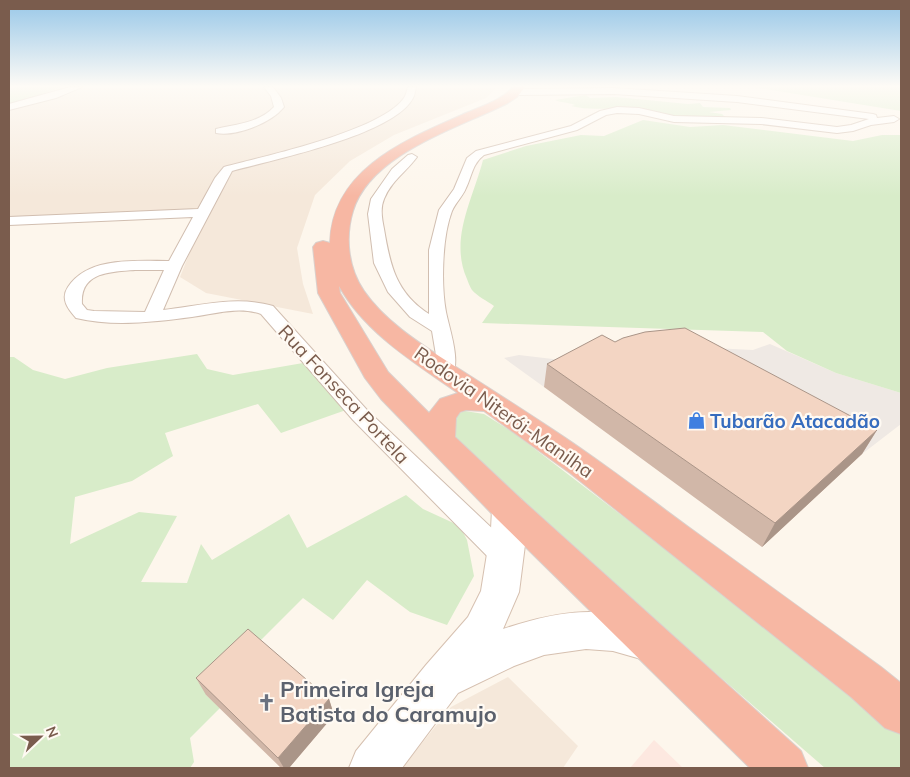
<svg xmlns="http://www.w3.org/2000/svg" width="910" height="777" font-family="Mulish,sans-serif">
<rect width="100%" height="100%" fill="#fdf6ec"/>
<path fill="#f5e8da" d="M83 87H497L486 98 394 135 350 161 315 195 297 248 303 284 313 314 206 293 180 277 205 214 9 222V109L67 95Z
M508 677 578 746 563 768H402L451 707Z"/>
<path fill="#fde8e0" d="M654 740 683 768H630Z"/>
<path fill="#efe9e4" d="M634 344 753 350 770 344 836 373 901 393V424L862 454 598 357 544 387 504 358 519 355 561 360Z"/>
<path fill="#d8ecc9" d="M17 87H62L9 106V88Z
M752 87H901V111Z
M586 95 590 98 616 97 688 104 700 103 703 107 730 108 731 110 709 112 722 114 726 118C709 118 692 119 675 117 660 115 645 110 629 109 610 107 590 111 571 106L575 105C568 102 562 103 555 100Z
M643 120 690 127 723 125 853 141 882 135H901V393L836 373 787 351 763 332 482 323 494 306C487 301 477 296 472 290 470 287 468 282 467 279 449 239 473 199 483 160L526 146 581 135 604 136Z
M197 354 207 369 233 375 303 363 346 410 281 433 258 404 165 433 173 456 132 481 75 497 70 544 139 512 177 516 141 582 187 583 201 544 212 560 289 514 307 548 406 495 423 509 460 526 467 540 474 576 447 625 410 612 367 580 333 620 303 598 206 695 220 708 190 738 194 762 190 768H9V357H14L33 370 65 379 107 368Z
M465 411 484 414 514 433 846 687 900 734 901 736V768H825L589 563 461 444 453 434 455 415Z"/>
<g fill="none" stroke-linecap="round" stroke-linejoin="round">
<defs>
<path id="street" d="M70 87H82L56 98 9 110V104Z
M264 87H273L281 98 284 107C271 123 236 137 216 133V129C237 124 259 123 274 107L271 96Z
M408 87H416C415 90 415 95 413 98 394 135 272 160 232 171L182 266 163 310C200 306 236 295 273 306L367 410 515 550 519 558 515 566 506 569 497 566 353 420 261 314C238 306 215 314 192 317 154 322 113 327 76 318 68 309 60 299 68 287 88 256 137 261 169 261L193 217 9 225V217L198 209 215 178 224 167C265 156 381 131 404 98 406 95 407 90 408 87ZM135 270H164L145 312 94 311 87 310 82 304C80 272 110 272 135 270Z
M614 88 737 96 873 114 876 115 877 118 894 116 899 119 894 122 871 125 853 131 837 133 761 124 674 122 639 114 617 113 606 115 577 130 484 155C472 164 472 176 466 188 463 196 456 202 452 211 442 237 441 285 446 312 449 328 461 361 452 375L445 377 438 375 435 371 437 361 432 331 410 317 388 292 374 263 368 214 371 199 392 169 408 155 412 154 417 157C407 171 391 181 384 199 380 208 382 219 384 229 390 265 396 293 429 314V250L439 210 454 189 467 158 476 151 571 126 600 111 617 107 639 108 674 116 761 118 837 127 851 125 869 119 737 102 614 94 517 95 513 92 517 89Z"/>
<path id="secondary" d="M509 496 521 499 526 509 527 529 519 592 503 629C561 610 604 604 662 627L668 641 662 655 648 661 613 651 586 649 544 655 514 666 458 693 402 768H349L356 751 426 665 468 617 481 591 491 529 492 509 497 499Z"/>
<path id="highway" d="M513 87H525L517 97 508 103C459 128 371 153 353 211 345 237 348 268 364 291 386 323 424 346 456 367 492 390 528 413 564 437 606 465 646 496 687 526 752 573 817 620 881 667L901 683V734L885 728 851 697 570 473 484 411 466 410 460 412 456 418 455 437 521 499 801 751 808 768H750L497 519 381 399 365 378 318 293 313 247 316 243 323 241 330 243C332 168 408 139 466 113 482 106 502 100 513 87ZM339 286C365 333 415 363 458 393L440 399 429 413 388 372 340 293Z"/>
</defs>
<use href="#street" stroke="#d1beb0" stroke-width="2"/>
<use href="#secondary" stroke="#d6c0b0" stroke-width="2"/>
<use href="#highway" stroke="#dad1cd" stroke-width="2"/>
<use href="#street" fill="#fff" fill-rule="evenodd"/>
<use href="#secondary" fill="#fff" fill-rule="evenodd"/>
<use href="#highway" fill="#f7b7a3" fill-rule="evenodd"/>
</g>
<path fill="#d1b7a8" d="M615 342 877 430 862 454 762 547 544 387 547 364Z
M196 678 329 699 334 715 289 768H281L206 695Z"/>
<path fill="#aa9588" d="M877 430 862 454 762 547 775 523Z
M329 699 334 715 289 768H284L278 758Z"/>
<path fill="#f3d5c3" stroke="#aa9588" d="M685 328 877 430 775 523 547 364 602 335 615 342 623 338 645 332Z
M248 629 329 699 278 758 196 678Z"/>
<linearGradient id="sky" x2="0" y2="1"><stop stop-color="#97c7e8"/><stop offset="0.44" stop-color="#fefbf6"/><stop offset="1" stop-color="#fefbf6" stop-opacity="0"/></linearGradient>
<rect width="910" height="196" fill="url(#sky)"/>
<defs>
<symbol id="shop-bare" viewBox="-9 -9 18 18"><path d="M-5-2.5h2.3a2.7 3.5 0 0 1 5.4 0H5L5.5 6h-11ZM-1.5-2.5h3a1.5 2.3 0 0 0-3 0Z" fill="#3f7fe0" stroke="#fffaf3" stroke-width="2.5" paint-order="stroke"/></symbol>
<symbol id="church-bare" viewBox="-9 -9 18 18"><path d="M-1.2-6h2.4v3.5h3.3v2.4h-3.3V6h-2.4V-.1h-3.3v-2.4h3.3Z" fill="#6b7280" stroke="#fffaf3" stroke-width="2.5" paint-order="stroke"/></symbol>
</defs>
<g fill-rule="evenodd">
<use href="#shop-bare" x="684" y="408" width="25" height="25"/>
<use href="#church-bare" x="254" y="690" width="25" height="25"/>
</g>
<g text-anchor="middle" stroke-width="4.5" stroke-linejoin="round" paint-order="stroke">
<g font-size="19" fill="#7a5c4d" stroke="#fffaf3">
<text transform="translate(344 394) rotate(47)" y="7">Rua Fonseca Portela</text>
<text transform="translate(504 412) rotate(35)" y="7">Rodovia Niterói-Manilha</text>
</g>
<g font-size="19" font-weight="bold" fill="#366cbe" stroke="#fffaf3" text-anchor="start">
<text x="710" y="428">Tubarão Atacadão</text>
</g>
<g font-size="22" font-weight="bold" fill="#5b616d" stroke="#fffaf3" text-anchor="start">
<text x="280" y="697">Primeira Igreja<tspan x="280" dy="25">Batista do Caramujo</tspan></text>
</g>
</g>
<rect width="910" height="777" fill="none" stroke="#7a5c4d" stroke-width="20"/>
<g transform="translate(40 737) rotate(68)" stroke="#fffaf3" stroke-width="4" paint-order="stroke">
<path d="M0-4L9 19L0 12L-9 19Z" fill="#7a5c4d"/>
<text y="-8" font-size="14" font-weight="bold" text-anchor="middle" fill="#7a5c4d">N</text>
</g>
</svg>
